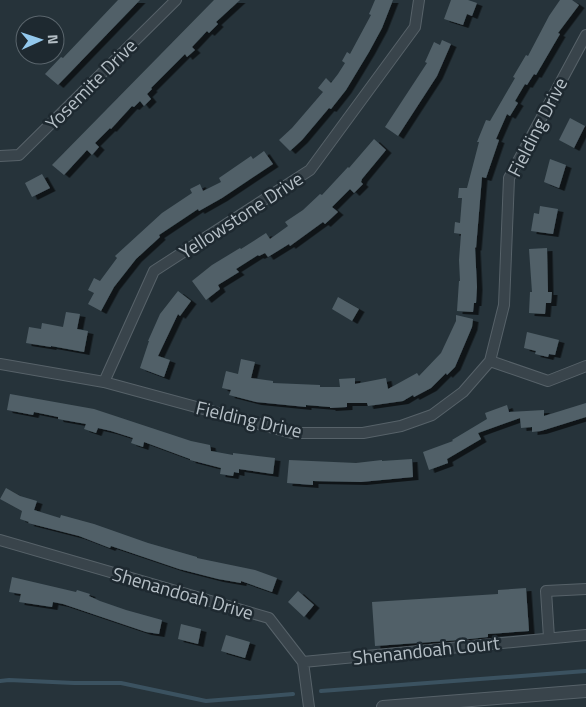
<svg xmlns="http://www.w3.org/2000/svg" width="586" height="707" font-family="'Titillium Web',sans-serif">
<defs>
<filter id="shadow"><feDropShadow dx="5.5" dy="3" stdDeviation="0" flood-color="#0009"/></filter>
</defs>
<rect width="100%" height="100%" fill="#26333a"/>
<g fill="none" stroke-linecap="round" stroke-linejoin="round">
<path stroke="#3b5260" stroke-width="4" d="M0 681 9 680 74 683H121L206 701 293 694
M321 691 586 671"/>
</g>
<path fill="#516068" filter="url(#shadow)" d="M118 0H140L58 85 45 74 61 57 63 58Z
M214 0H240L216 22 218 24 209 33 207 31 192 47 195 50 187 57 185 54 151 88 152 89 147 94 151 99 144 106 140 101 134 107 132 106 111 129 110 128 95 143 99 147 92 155 87 150 64 175 52 165Z
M375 0H393L382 28 369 52 346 90 331 109 329 108 302 140 290 151 279 140 292 128 323 92 318 88 326 78 331 83 338 74 345 63 342 61 347 52 350 54 371 15 369 14Z
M451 0H468L477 3 472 16 467 14 463 25 444 19Z
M560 0H572L579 5 558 33 560 34 536 75 534 74 527 85 525 84 515 101 518 103 510 116 507 114 496 139 499 140 486 178 482 177 476 248 475 247 477 287 476 303H474L473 312 457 311 459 281H460L459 260 461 234 454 233 455 222 460 223 462 198H458L459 188H467L479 142H477L486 120 490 121 515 78 513 77 526 55 528 56 549 16Z
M442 40 451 44 437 76 398 136 385 127 427 63 425 62 434 42 440 45Z
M570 118 585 126 574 148 559 140Z
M374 139 386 150 362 179 361 182 363 184 354 193 350 189 332 207 338 212 325 224 323 222 290 246 289 244 268 257 265 253 259 256 258 255 236 269 239 272 218 285 220 289 206 300 192 281 212 265 240 248 241 249 266 233 270 239 288 226 285 222 303 210 320 194 322 195 348 167 349 168Z
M264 151 273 164 222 198 199 211 198 209 159 235 160 237 136 259 114 287 101 311 88 304 94 293 88 290 94 278 100 281 117 258 115 256 162 213 192 193 190 189 200 184 203 191 221 182 219 178 251 156 253 159Z
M550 159 566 165 559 188 544 182Z
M42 174 50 188 32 197 25 183Z
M540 206 558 209 553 234 531 231 534 213 539 214Z
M547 248 548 292H552L551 303H546L545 314 529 313 530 292H532L529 249Z
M178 291 191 301 180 316 178 314 158 356 170 360 164 377 140 368 149 341H148L160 314Z
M338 297 359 309 352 321 332 309Z
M66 312 80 314 77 329 88 331 84 352 51 346V347L26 343 29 327 41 329 42 323 63 327Z
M456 315 473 319 472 327 455 367 447 375 446 373 431 388 414 397 413 395 403 401 368 406 367 403H347V407L330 408V407L306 405V407L256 402 229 395 231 390 222 388 226 371 238 374 241 359 255 362 251 378 273 381V383L320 385V387H340L339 379 355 378V384L386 378 388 389 417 373 419 376 441 353 456 321Z
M527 332 559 340 555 355 549 354 548 357 535 354 536 351 524 348Z
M10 394 94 409 191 441 210 445 211 451 233 455V453L275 458 273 474 239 469V473L234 472 233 476 220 474 221 468 190 460V459L144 442 143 447 131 443 133 438 111 431 98 428 96 433 84 429 86 424 58 419V417L34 412 33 415 7 410Z
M586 403V417L541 431 532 432V427L521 428 520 418 478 433 481 439 447 459 448 463 429 470 423 452 453 441 452 440 487 419 485 413 507 405 509 412 544 410V416Z
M412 459 413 477 361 482 313 481V485L287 483 289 460 356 463 382 460V461Z
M6 488 20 496 37 501 34 510 60 518 61 515 94 524 148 543 197 557V558L255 570 277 578 272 592 241 581V583L218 579 179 569 111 546 110 548 79 536 28 523 29 522 20 519 22 511 0 499Z
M12 577 76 592 77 590 90 594 89 596 100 601 126 610 162 620 159 634 146 632 63 604 53 602 52 607 19 602 21 594 9 592Z
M526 588 529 631 488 634V637L460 640 375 646 372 602 498 594V590Z
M298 591 314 605 304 617 288 602Z
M181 624 201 629 198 644 178 639Z
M226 635 250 642 245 658 221 651Z"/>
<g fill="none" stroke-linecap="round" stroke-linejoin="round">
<defs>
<path id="minor" d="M0 156 19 155 176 0
M490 361 548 381 586 366
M0 364 104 382 292 433H363L401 426 432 415 463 392 490 361 504 305 509 178 586 35
M104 382 154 271 310 170 415 27 419 0
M0 540 269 618 303 662 309 707
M549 638 546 591 586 589
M303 662 586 635"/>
<path id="tertiary" d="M383 707 586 691"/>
</defs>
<use href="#minor" stroke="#576269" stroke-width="12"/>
<use href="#tertiary" stroke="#576269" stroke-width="14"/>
<use href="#minor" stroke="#39444b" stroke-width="10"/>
<use href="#tertiary" stroke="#39444b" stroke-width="12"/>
</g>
<g text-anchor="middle" stroke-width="5" stroke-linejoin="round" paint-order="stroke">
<g font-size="19" fill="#b5bfc6" stroke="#1e2930">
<text transform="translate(91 84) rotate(-45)" y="7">Yosemite Drive</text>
<text transform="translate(537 127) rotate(-63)" y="7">Fielding Drive</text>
<text transform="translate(241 215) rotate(-33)" y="7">Yellowstone Drive</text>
<text transform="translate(249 419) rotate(13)" y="7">Fielding Drive</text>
<text transform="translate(183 593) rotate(16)" y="7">Shenandoah Drive</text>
<text transform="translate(426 650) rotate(-6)" y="7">Shenandoah Court</text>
</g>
</g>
<g transform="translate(40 40) rotate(87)"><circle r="24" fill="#1e2930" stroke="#5a656c"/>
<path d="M0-4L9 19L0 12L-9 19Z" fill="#93c8ed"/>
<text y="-8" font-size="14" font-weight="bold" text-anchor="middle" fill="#b5bfc6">N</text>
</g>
</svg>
